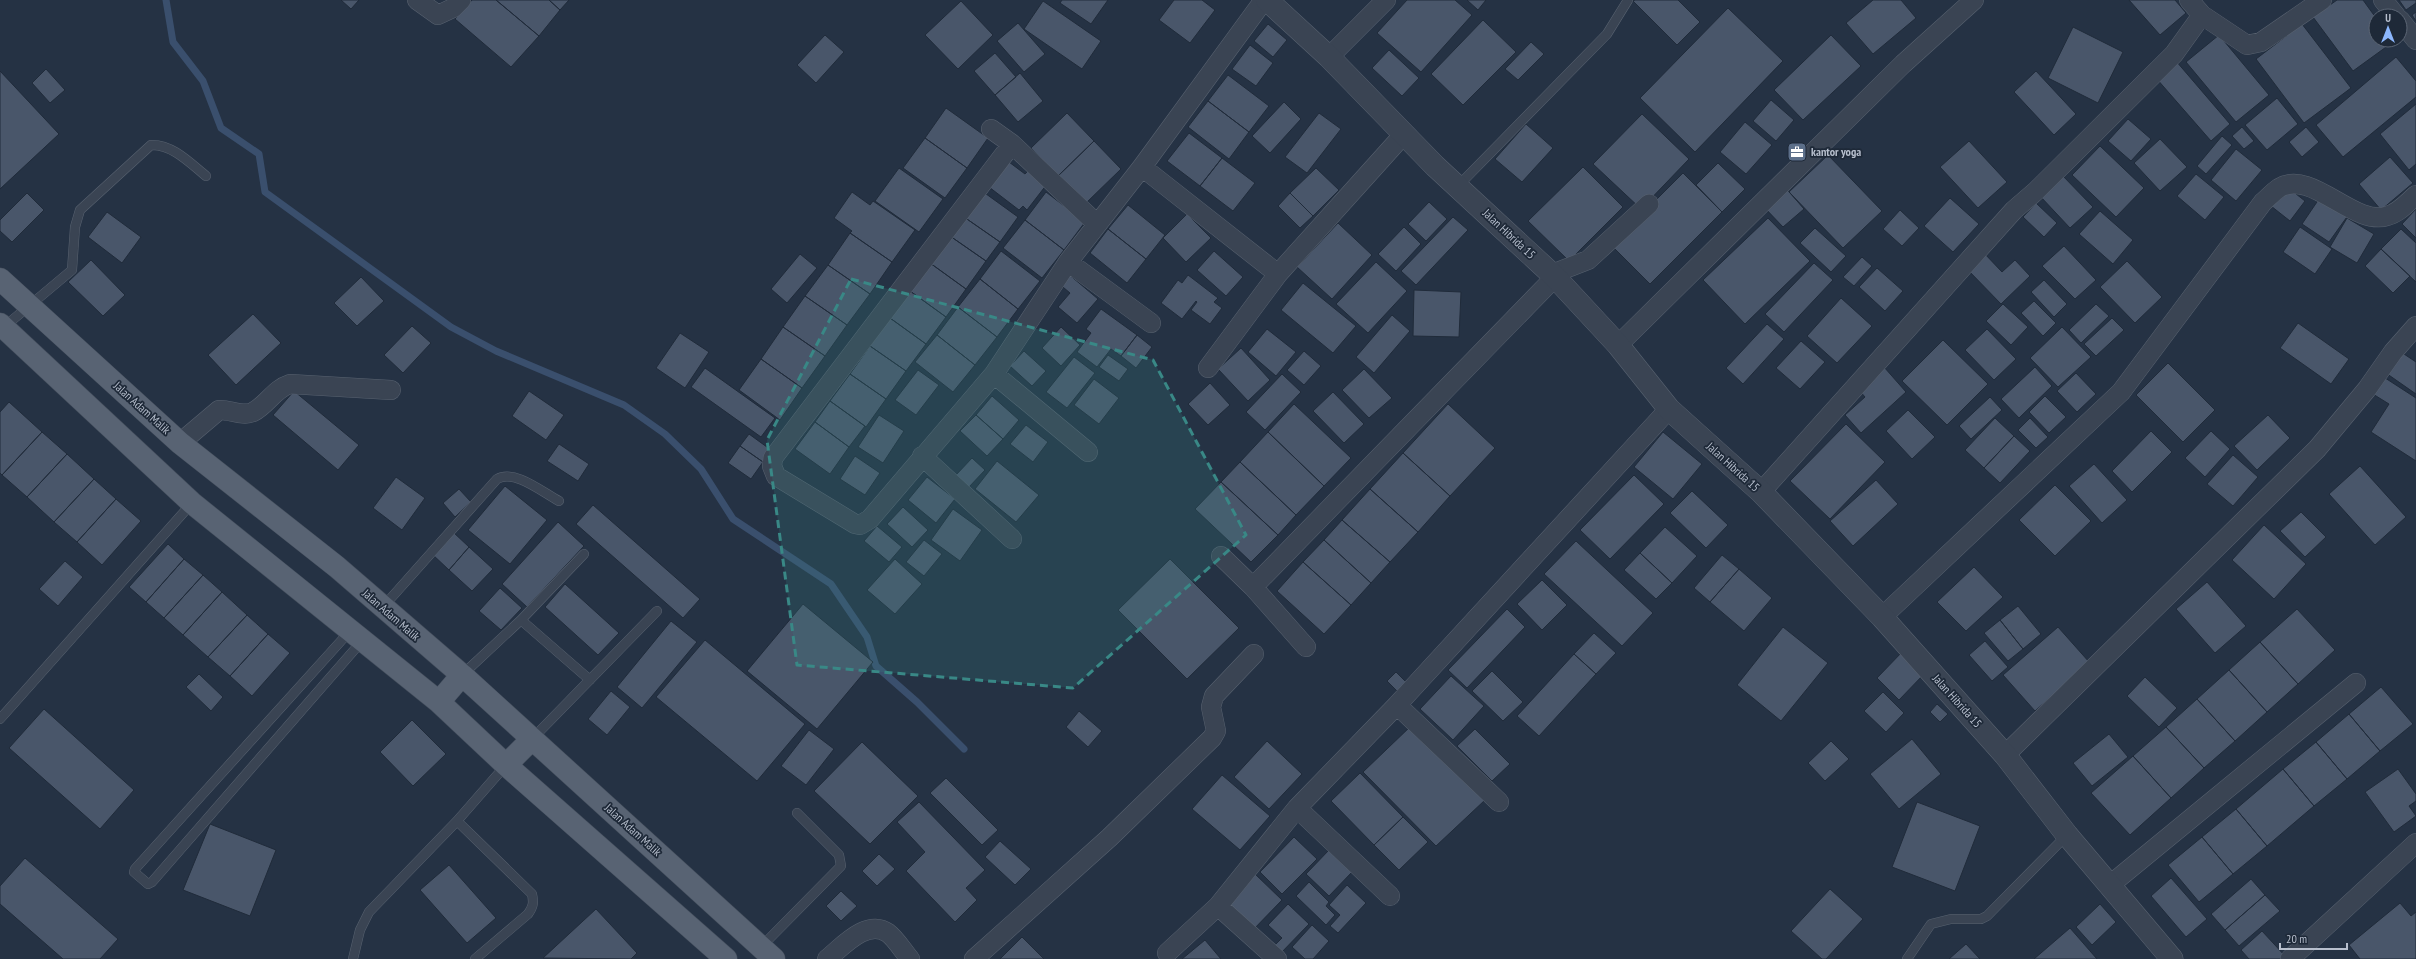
<svg xmlns="http://www.w3.org/2000/svg" width="2416" height="959" font-family="'PT Sans Narrow',sans-serif">
<rect width="100%" height="100%" fill="#253244"/>
<g fill="none" stroke-linecap="round" stroke-linejoin="round">
<path stroke="#3a4f6d" stroke-width="7" d="M166 0 173 42 203 81 221 128 259 154 265 192 451 327 496 351 624 405 665 434 701 469 733 519 831 584 867 637 876 666 917 702 964 749"/>
</g>
<path fill="#49566a" stroke="#202b3a" d="M341 0H359L351 9Z
M472 0H496L539 36 511 67 455 19Z
M496 0H549L560 10 539 36Z
M549 0H569L560 10Z
M1062 0H1108L1091 24 1060 3Z
M1174 0H1202L1215 10 1190 43 1159 20Z
M1407 0H1455L1472 15 1421 72 1377 33Z
M1467 0H1486L1478 10Z
M1635 0H1678L1700 22 1677 45 1633 1Z
M1873 0H1901L1916 18 1873 54 1846 23Z
M2129 0H2175L2186 13 2160 35Z
M2337 0H2363L2376 18V40L2393 42 2353 71 2313 17Z
M2399 0H2416V3L2406 10Z
M961 1 993 35 958 69 925 35Z
M1043 1 1101 41 1082 69 1024 29Z
M1728 8 1783 61 1695 152 1640 98Z
M2416 12V21L2412 15Z
M1483 20 1516 52 1463 105 1431 74Z
M1018 23 1045 54 1024 72 997 41Z
M1268 24 1287 40 1273 57 1254 41Z
M2302 24 2351 88 2304 123 2256 59Z
M2073 27 2123 52 2098 103 2048 78Z
M825 35 844 52 816 83 797 65Z
M1831 35 1861 66 1803 120 1774 90Z
M2219 35 2269 95 2236 122 2186 62Z
M1531 42 1544 54 1518 80 1505 69Z
M1250 45 1273 63 1256 86 1232 69Z
M1389 50 1419 78 1402 96 1372 68Z
M995 53 1016 77 995 95 974 71Z
M2396 57 2416 81V97L2343 157 2316 125Z
M2176 61 2230 124 2211 141 2156 78Z
M46 69 65 90 50 103 32 83Z
M0 71 59 134 0 189Z
M2036 71 2076 114 2054 135 2014 92Z
M1020 73 1043 101 1018 122 995 95Z
M1228 75 1269 106 1249 132 1208 101Z
M2277 98 2298 124 2267 150 2245 125Z
M1771 100 1794 120 1776 141 1753 121Z
M1208 101 1249 132 1229 159 1188 127Z
M1284 102 1301 119 1270 153 1252 136Z
M2416 104V164L2409 170 2380 134Z
M946 108 988 138 967 168 925 138Z
M1067 113 1094 141 1058 176 1031 148Z
M1319 113 1341 129 1307 173 1285 157Z
M1642 114 1689 159 1641 209 1593 164Z
M2128 119 2151 139 2131 161 2108 141Z
M1745 122 1772 145 1746 174 1720 152Z
M1526 124 1553 148 1522 182 1495 159Z
M2242 127 2254 141 2244 149 2232 136Z
M2306 127 2319 142 2302 157 2289 142Z
M1189 133 1222 158 1200 186 1167 161Z
M2222 136 2232 145 2206 174 2197 166Z
M925 138 967 168 945 198 903 168Z
M2160 139 2187 167 2160 191 2134 163Z
M1094 141 1121 169 1085 204 1058 176Z
M1969 141 2007 182 1978 208 1940 167Z
M2100 146 2144 188 2116 217 2072 175Z
M2236 149 2262 170 2236 201 2211 180Z
M1828 155 1882 211 1843 248 1789 192Z
M2390 157 2413 183 2381 210 2359 184Z
M1222 158 1255 183 1233 211 1200 186Z
M1009 162 1025 174 1029 170 1047 184 1027 210 1023 206 1019 210 989 187Z
M1718 163 1745 189 1722 212 1696 185Z
M1583 167 1623 207 1569 261 1528 221Z
M899 168 943 199 919 232 875 201Z
M1316 168 1339 190 1313 216 1290 193Z
M1683 173 1722 212 1650 284 1611 245Z
M2196 174 2224 197 2205 220 2177 196Z
M2062 175 2093 207 2070 228 2040 196Z
M1784 186 1804 209 1783 227 1762 205Z
M2286 186 2305 201 2290 221 2271 206Z
M982 191 1018 217 1000 242 964 217Z
M852 192 870 205 873 201 915 230 892 262 850 233 852 231 834 218Z
M1046 192 1085 222 1064 250 1025 220Z
M27 193 44 210 12 242 0 231V220Z
M1290 193 1313 216 1300 228 1278 206Z
M2321 196 2349 214 2329 242 2302 224Z
M1950 198 1979 224 1953 252 1924 226Z
M1429 202 1447 219 1426 241 1408 224Z
M2036 203 2057 223 2044 237 2023 217Z
M1128 205 1165 235 1146 259 1108 229Z
M2416 209V238L2402 224Z
M1900 210 1919 228 1902 246 1883 229Z
M2100 211 2133 240 2113 264 2079 234Z
M107 212 141 237 122 263 88 237Z
M1187 214 1211 238 1186 262 1163 238Z
M964 217 1000 242 986 261 950 236Z
M1453 217 1468 230 1416 285 1401 271Z
M1768 218 1810 261 1745 324 1703 280Z
M2347 218 2374 234 2357 263 2330 247Z
M1025 220 1064 250 1042 278 1003 248Z
M1338 223 1372 255 1332 299 1297 267Z
M1404 227 1421 244 1396 271 1378 254Z
M2300 227 2332 249 2315 274 2283 252Z
M1815 228 1846 256 1831 272 1800 243Z
M1108 229 1146 259 1127 283 1090 253Z
M2401 229 2416 243V282L2381 249Z
M850 233 892 262 870 294 828 265Z
M950 236 986 261 966 289 930 263Z
M2064 246 2096 280 2075 299 2042 266Z
M2381 249 2410 276 2393 293 2365 266Z
M1001 251 1040 281 1018 309 980 279Z
M1214 251 1243 277 1226 296 1197 270Z
M1984 253 2002 272 2015 260 2030 276 2001 304 1967 269Z
M800 254 817 268 787 303 771 289Z
M1862 257 1872 266 1854 286 1843 277Z
M91 260 125 295 103 316 68 282Z
M2127 261 2162 297 2135 323 2100 287Z
M1376 262 1407 291 1368 333 1336 304Z
M930 263 966 289 946 317 910 291Z
M1814 263 1833 280 1784 332 1765 314Z
M828 265 870 294 847 325 805 296Z
M1877 268 1903 291 1885 311 1859 287Z
M1066 272 1098 299 1077 323 1058 307 1070 293 1057 282Z
M1188 275 1218 298 1214 302 1222 308 1210 324 1191 310 1197 302 1196 301 1182 319 1161 303 1178 280 1182 283Z
M361 277 384 301 357 326 334 303Z
M980 279 1018 309 997 337 958 307Z
M2044 280 2067 304 2054 317 2031 292Z
M1303 283 1356 326 1333 353 1281 310Z
M1414 290 1461 292 1459 337 1413 336Z
M910 291 946 317 926 344 890 318Z
M805 296 847 325 825 356 783 327Z
M1841 298 1872 326 1837 363 1807 336Z
M2034 301 2056 323 2043 336 2021 313Z
M2003 304 2028 327 2011 345 1986 321Z
M2096 304 2109 316 2081 343 2069 330Z
M958 307 997 337 975 365 937 335Z
M1101 309 1137 335 1121 356 1111 349 1097 367 1077 352 1091 333 1086 329Z
M253 314 281 343 236 385 208 355Z
M1392 315 1410 331 1374 373 1356 357Z
M890 318 926 344 906 371 870 346Z
M2112 318 2124 330 2096 356 2084 344Z
M2298 323 2349 359 2331 384 2280 348Z
M1767 324 1784 339 1743 384 1726 368Z
M412 326 431 343 403 373 384 355Z
M783 327 825 356 802 388 761 359Z
M1061 327 1080 345 1061 366 1042 348Z
M2062 327 2091 357 2058 387 2030 358Z
M1267 329 1296 352 1276 376 1248 352Z
M1987 329 2016 359 1994 380 1965 350Z
M680 333 709 352 685 388 656 368Z
M937 335 975 365 953 392 915 362Z
M1137 335 1152 347 1136 368 1121 356Z
M1943 340 1988 384 1947 425 1902 381Z
M1801 341 1825 362 1800 389 1776 368Z
M870 346 906 371 886 399 850 374Z
M1241 348 1270 380 1248 401 1218 369Z
M2398 350 2416 362V394L2383 371Z
M1024 351 1046 371 1032 386 1010 366Z
M1304 351 1321 366 1304 385 1287 370Z
M1108 355 1128 369 1119 381 1099 367Z
M1074 357 1095 373 1067 408 1046 392Z
M761 359 802 388 780 420 739 390Z
M2168 363 2215 410 2183 442 2136 395Z
M1884 367 1906 392 1861 433 1845 415 1865 397 1858 389Z
M2035 367 2052 386 2019 418 2001 399Z
M705 368 775 418 761 437 691 387Z
M1364 369 1392 398 1369 418 1342 390Z
M918 370 939 385 916 415 895 400Z
M2076 373 2096 394 2077 412 2057 391Z
M850 374 886 399 866 427 830 401Z
M1282 374 1301 392 1265 430 1246 412Z
M2379 374 2416 398V461L2371 432 2389 404 2368 391Z
M1094 379 1119 398 1099 424 1074 405Z
M1210 383 1230 405 1208 425 1188 404Z
M294 391 359 445 338 470 273 415Z
M529 391 564 415 546 440 512 416Z
M1333 392 1364 424 1344 443 1313 411Z
M992 396 1019 420 1003 439 976 415Z
M2045 396 2066 417 2049 433 2029 412Z
M1990 397 2002 410 1971 439 1959 426Z
M830 401 865 426 849 447 815 422Z
M9 402 42 432 2 475 0 473V412Z
M1294 404 1351 458 1324 486 1268 432Z
M1448 404 1495 448 1450 496 1403 453Z
M1908 410 1935 437 1912 459 1886 431Z
M879 415 904 431 883 463 858 447Z
M976 415 1003 439 987 456 960 431Z
M2268 415 2290 438 2257 470 2234 446Z
M1995 418 2014 436 1984 468 1965 450Z
M2030 418 2048 437 2036 448 2018 430Z
M815 422 849 447 830 474 795 449Z
M1846 424 1885 462 1830 519 1790 481Z
M1026 425 1048 442 1033 462 1010 444Z
M2151 431 2172 452 2132 492 2112 471Z
M2211 431 2230 449 2205 477 2185 458Z
M42 432 67 454 27 497 2 475Z
M1268 432 1324 486 1296 515 1240 462Z
M1663 432 1702 464 1673 499 1634 467Z
M749 434 771 450 763 462 740 446Z
M2014 436 2030 451 2000 483 1984 468Z
M559 444 589 464 578 481 547 461Z
M740 446 763 462 751 479 728 463Z
M1403 453 1450 496 1418 532 1370 489Z
M67 454 94 479 54 522 27 497Z
M2233 455 2258 477 2233 506 2207 484Z
M855 456 880 473 865 495 840 479Z
M972 458 985 470 969 487 956 475Z
M997 461 1039 495 1016 522 975 489Z
M1240 462 1296 515 1278 535 1221 482Z
M2094 464 2127 500 2102 523 2069 486Z
M2360 466 2406 517 2375 545 2329 494Z
M1634 475 1664 504 1610 559 1580 530Z
M396 477 425 498 402 530 373 508Z
M927 477 955 499 936 523 908 500Z
M94 479 116 499 77 542 54 522Z
M1876 480 1898 504 1853 546 1830 521Z
M1221 482 1278 535 1251 562 1195 509Z
M2055 485 2091 521 2055 556 2019 520Z
M505 486 547 520 510 564 468 530Z
M459 489 471 502 455 517 443 503Z
M1370 489 1418 532 1390 562 1342 520Z
M1692 491 1728 525 1706 548 1670 513Z
M116 499 141 521 102 565 77 542Z
M593 505 700 599 683 618 576 524Z
M903 507 928 530 912 547 887 524Z
M953 509 982 530 960 561 931 540Z
M2301 512 2326 537 2305 557 2280 531Z
M1342 520 1390 562 1371 583 1324 540Z
M558 522 584 546 527 607 502 584Z
M2264 525 2306 564 2274 599 2232 560Z
M877 526 902 547 889 562 864 541Z
M1665 527 1697 556 1672 583 1640 553Z
M453 532 469 547 449 570 432 554Z
M924 540 942 554 924 576 906 562Z
M1324 540 1371 583 1351 605 1303 562Z
M1576 541 1653 613 1622 646 1544 574Z
M168 544 184 559 146 602 129 587Z
M469 547 493 569 472 591 449 570Z
M1640 553 1672 583 1656 599 1624 570Z
M1722 555 1739 569 1710 602 1694 588Z
M184 559 203 575 164 618 146 602Z
M895 559 922 584 895 614 867 590Z
M1170 559 1239 628 1187 679 1118 610Z
M65 561 83 577 58 606 39 589Z
M1303 562 1351 605 1324 634 1277 591Z
M1974 567 2003 597 1966 631 1937 602Z
M1739 569 1772 598 1744 631 1710 602Z
M203 575 222 592 183 635 164 618Z
M1542 580 1567 605 1542 630 1517 604Z
M2207 582 2246 626 2215 653 2176 609Z
M565 584 619 633 598 655 545 607Z
M500 588 522 608 501 630 479 611Z
M222 592 247 615 208 657 183 635Z
M803 604 873 662 817 729 747 671Z
M2018 606 2041 634 2023 649 2000 620Z
M1507 609 1525 627 1467 688 1448 670Z
M2297 609 2335 650 2298 684 2260 642Z
M247 615 268 634 230 676 208 657Z
M2000 620 2023 649 2008 661 1984 633Z
M671 621 697 642 642 708 617 687Z
M1783 627 1828 663 1781 721 1737 685Z
M2058 627 2090 663 2035 711 2003 675Z
M1594 633 1616 653 1596 674 1574 654Z
M268 634 290 653 252 696 230 676Z
M705 640 805 724 757 781 656 697Z
M1985 641 2008 667 1992 681 1969 655Z
M2260 642 2298 684 2267 712 2229 670Z
M1903 651 1925 673 1899 700 1877 678Z
M1574 654 1596 674 1539 736 1517 716Z
M2229 670 2267 712 2235 741 2197 699Z
M1492 671 1523 702 1503 721 1472 691Z
M1396 672 1408 684 1399 693 1387 681Z
M199 674 223 697 211 711 186 687Z
M1451 676 1484 706 1453 740 1420 709Z
M2145 677 2177 708 2159 727 2127 696Z
M2381 687 2413 724 2380 751 2349 714Z
M611 691 630 707 607 735 588 719Z
M1883 692 1904 713 1886 732 1864 711Z
M2197 699 2235 741 2204 768 2166 727Z
M1937 704 1948 714 1940 722 1930 712Z
M44 709 134 790 100 829 9 748Z
M1079 711 1102 731 1088 747 1066 727Z
M2349 714 2380 751 2347 779 2316 742Z
M412 720 446 754 413 786 380 752Z
M1412 725 1485 800 1436 846 1363 772Z
M2166 727 2204 768 2171 798 2133 756Z
M1475 729 1510 764 1492 781 1457 746Z
M809 730 834 749 806 785 781 766Z
M2109 734 2128 757 2092 786 2073 763Z
M1912 739 1941 774 1899 809 1870 774Z
M1267 741 1302 774 1269 809 1234 777Z
M1831 741 1849 759 1825 781 1808 763Z
M862 742 918 796 870 844 814 791Z
M2316 742 2347 779 2314 806 2283 769Z
M2133 756 2171 798 2130 835 2091 793Z
M2283 769 2314 806 2267 846 2236 809Z
M2398 769 2416 794V801L2409 806 2416 816 2394 832 2365 792Z
M1360 773 1403 817 1374 845 1331 801Z
M1222 775 1270 816 1240 850 1192 809Z
M946 778 998 830 982 845 930 793Z
M919 802 985 870 966 888 977 900 955 922 906 871 925 852 897 822Z
M1917 802 1980 826 1955 891 1892 867Z
M2236 809 2267 846 2233 874 2202 837Z
M1403 817 1428 842 1399 870 1374 845Z
M210 824 276 850 250 916 183 890Z
M1294 837 1317 859 1282 894 1260 872Z
M2202 837 2233 874 2199 902 2168 865Z
M1000 841 1031 869 1015 885 985 857Z
M1329 850 1352 872 1329 896 1306 874Z
M879 854 895 869 877 886 862 871Z
M25 858 118 939 100 959H63L0 904V886Z
M449 865 496 918 467 943 420 890Z
M1255 874 1282 900 1252 931 1225 904Z
M2171 878 2207 919 2186 937 2151 896Z
M2251 879 2265 895 2225 930 2211 914Z
M1309 882 1329 902 1326 906 1335 915 1326 925 1296 896Z
M1347 885 1366 903 1338 933 1330 926 1340 915 1329 905Z
M1830 889 1863 919 1826 959H1822L1791 931Z
M841 891 857 906 841 921 826 906Z
M2265 895 2280 911 2239 946 2225 930Z
M2400 903 2411 916 2416 912V959H2360L2349 945Z
M1288 904 1309 924 1280 954 1273 947 1282 938 1268 925Z
M2100 904 2116 922 2092 945 2076 927Z
M596 909 637 953 631 959 543 958Z
M1312 925 1329 941 1313 959H1305L1292 947Z
M2070 928 2097 959H2034Z
M2262 931 2286 957 2284 959H2249L2241 950Z
M1022 937 1044 959H1000Z
M1205 940 1221 959H1182Z
M1966 944 1980 959H1949Z"/>
<g fill="none" stroke-linecap="round" stroke-linejoin="round">
<defs>
<path id="service" d="M1458 186 1607 34 1628 0
M4 327 72 270 75 227 80 210 151 145C172 144 190 163 206 176
M383 607 497 479C515 469 542 492 559 501
M521 620 590 680
M350 631 135 869 134 872 148 884 152 882 362 641
M462 675 521 620 584 554
M0 719 192 503
M532 739 657 611
M457 821 532 894C534 903 533 907 528 914L475 959
M762 946 841 866 839 855 797 813
M353 959 360 930 369 912 457 821 506 765
M1907 959 1931 924 1951 919H1981L1987 916 2067 835"/>
<path id="minor" d="M417 0 438 15 453 8 461 0
M2189 0 2202 15 2247 45 2261 42 2322 0
M2383 0 2396 16
M2400 20 2416 40
M1329 57 1386 0
M991 129 1012 144 1097 224
M1012 144 773 458 772 466 776 476 855 524 860 525 870 519 994 374 1068 262 1142 167 1264 0
M1142 167 1278 274
M1068 262 1151 323
M1552 274 1588 260 1649 204
M1618 345 1903 64 1974 0
M1208 368 1278 274 1404 134
M994 374 1088 452
M180 443 219 410C229 409 243 417 253 412 267 405 274 389 290 384L391 390
M922 456 1012 539
M1761 492 2014 210 2036 191 2174 54 2202 15
M1221 556 1253 587 1306 647
M1253 587 1555 277
M1882 617 2121 392 2263 202C2268 198 2273 192 2279 188 2311 168 2354 227 2387 216 2399 213 2407 203 2416 195
M1397 705 1499 802
M2005 755 2317 449 2367 389 2393 352 2416 326
M1297 808 1390 896
M2110 885 2356 683
M1218 906 1277 959
M1167 953 1218 906 1297 808 1397 705 1669 409
M827 959C842 947 867 918 888 933 896 939 903 951 910 959
M974 959 1109 838 1212 738 1216 731 1211 707 1214 696 1254 654
M2290 959 2416 843"/>
<path id="tertiary" d="M1267 0 1329 57 1435 166 1555 277 1618 345 1669 409 1761 492 1882 617 2005 755 2067 835 2172 959"/>
<path id="primary" d="M0 279 180 443 337 567 462 675 774 959
M0 324 192 503 439 702 506 765 726 959
M439 702 462 675
M506 765 532 739"/>
</defs>
<use href="#service" stroke="#586270" stroke-width="10"/>
<use href="#minor" stroke="#586270" stroke-width="20"/>
<use href="#tertiary" stroke="#586270" stroke-width="23"/>
<use href="#primary" stroke="#434d5c" stroke-width="23"/>
<use href="#service" stroke="#3a4453" stroke-width="9"/>
<use href="#minor" stroke="#3a4453" stroke-width="19"/>
<use href="#tertiary" stroke="#3a4453" stroke-width="22"/>
<use href="#primary" stroke="#586373" stroke-width="22"/>
</g>
<path fill="#398886" fill-opacity="0.2" stroke="#398886" stroke-width="3" stroke-dasharray="8 5" stroke-linejoin="round" d="M851 279 1153 360 1246 535 1073 688 797 665 767 440Z"/>
<defs>
<symbol id="office-square" viewBox="-11 -11 22 22"><rect x="-9" y="-9" width="18" height="18" rx="4" fill="#5c6f8a" stroke="#1e2938"/><path d="M-6-3h4V-5.5h4V-3h4V5H-6ZM-1-4.5V-3h2v-1.5ZM-6 0V1H6V0Z" fill="#fff"/></symbol>
</defs>
<g fill-rule="evenodd">
<use href="#office-square" x="1786" y="141" width="22" height="22"/>
</g>
<g text-anchor="middle" stroke-width="3.5" stroke-linejoin="round" paint-order="stroke">
<g font-size="12" font-weight="bold" fill="#b7bfcd" stroke="#1e2938" text-anchor="start">
<text x="1811" y="156">kantor yoga</text>
</g>
<g font-size="12" fill="#b7bfcd" stroke="#1e2938">
<text transform="translate(1509 234) rotate(43)" y="4">Jalan Hibrida 15</text>
<text transform="translate(142 408) rotate(42)" y="4">Jalan Adam Malik</text>
<text transform="translate(1733 467) rotate(42)" y="4">Jalan Hibrida 15</text>
<text transform="translate(391 615) rotate(41)" y="4">Jalan Adam Malik</text>
<text transform="translate(1957 701) rotate(48)" y="4">Jalan Hibrida 15</text>
<text transform="translate(633 830) rotate(42)" y="4">Jalan Adam Malik</text>
</g>
</g>
<g transform="translate(2388 28)"><circle r="19" fill="#1e2938" stroke="#5b6574"/>
<path d="M0-3L7 15L0 10L-7 15Z" fill="#8cb7fd"/>
<text y="-6" font-size="11" font-weight="bold" text-anchor="middle" fill="#b7bfcd">U</text>
</g>
<path d="M2280 943v6h67v-6" fill="none" stroke="#b7bfcd" stroke-width="2"/>
<text x="2286" y="943" font-size="12" fill="#b7bfcd" stroke="#1e2938" stroke-width="3" paint-order="stroke">20 m</text>
</svg>
